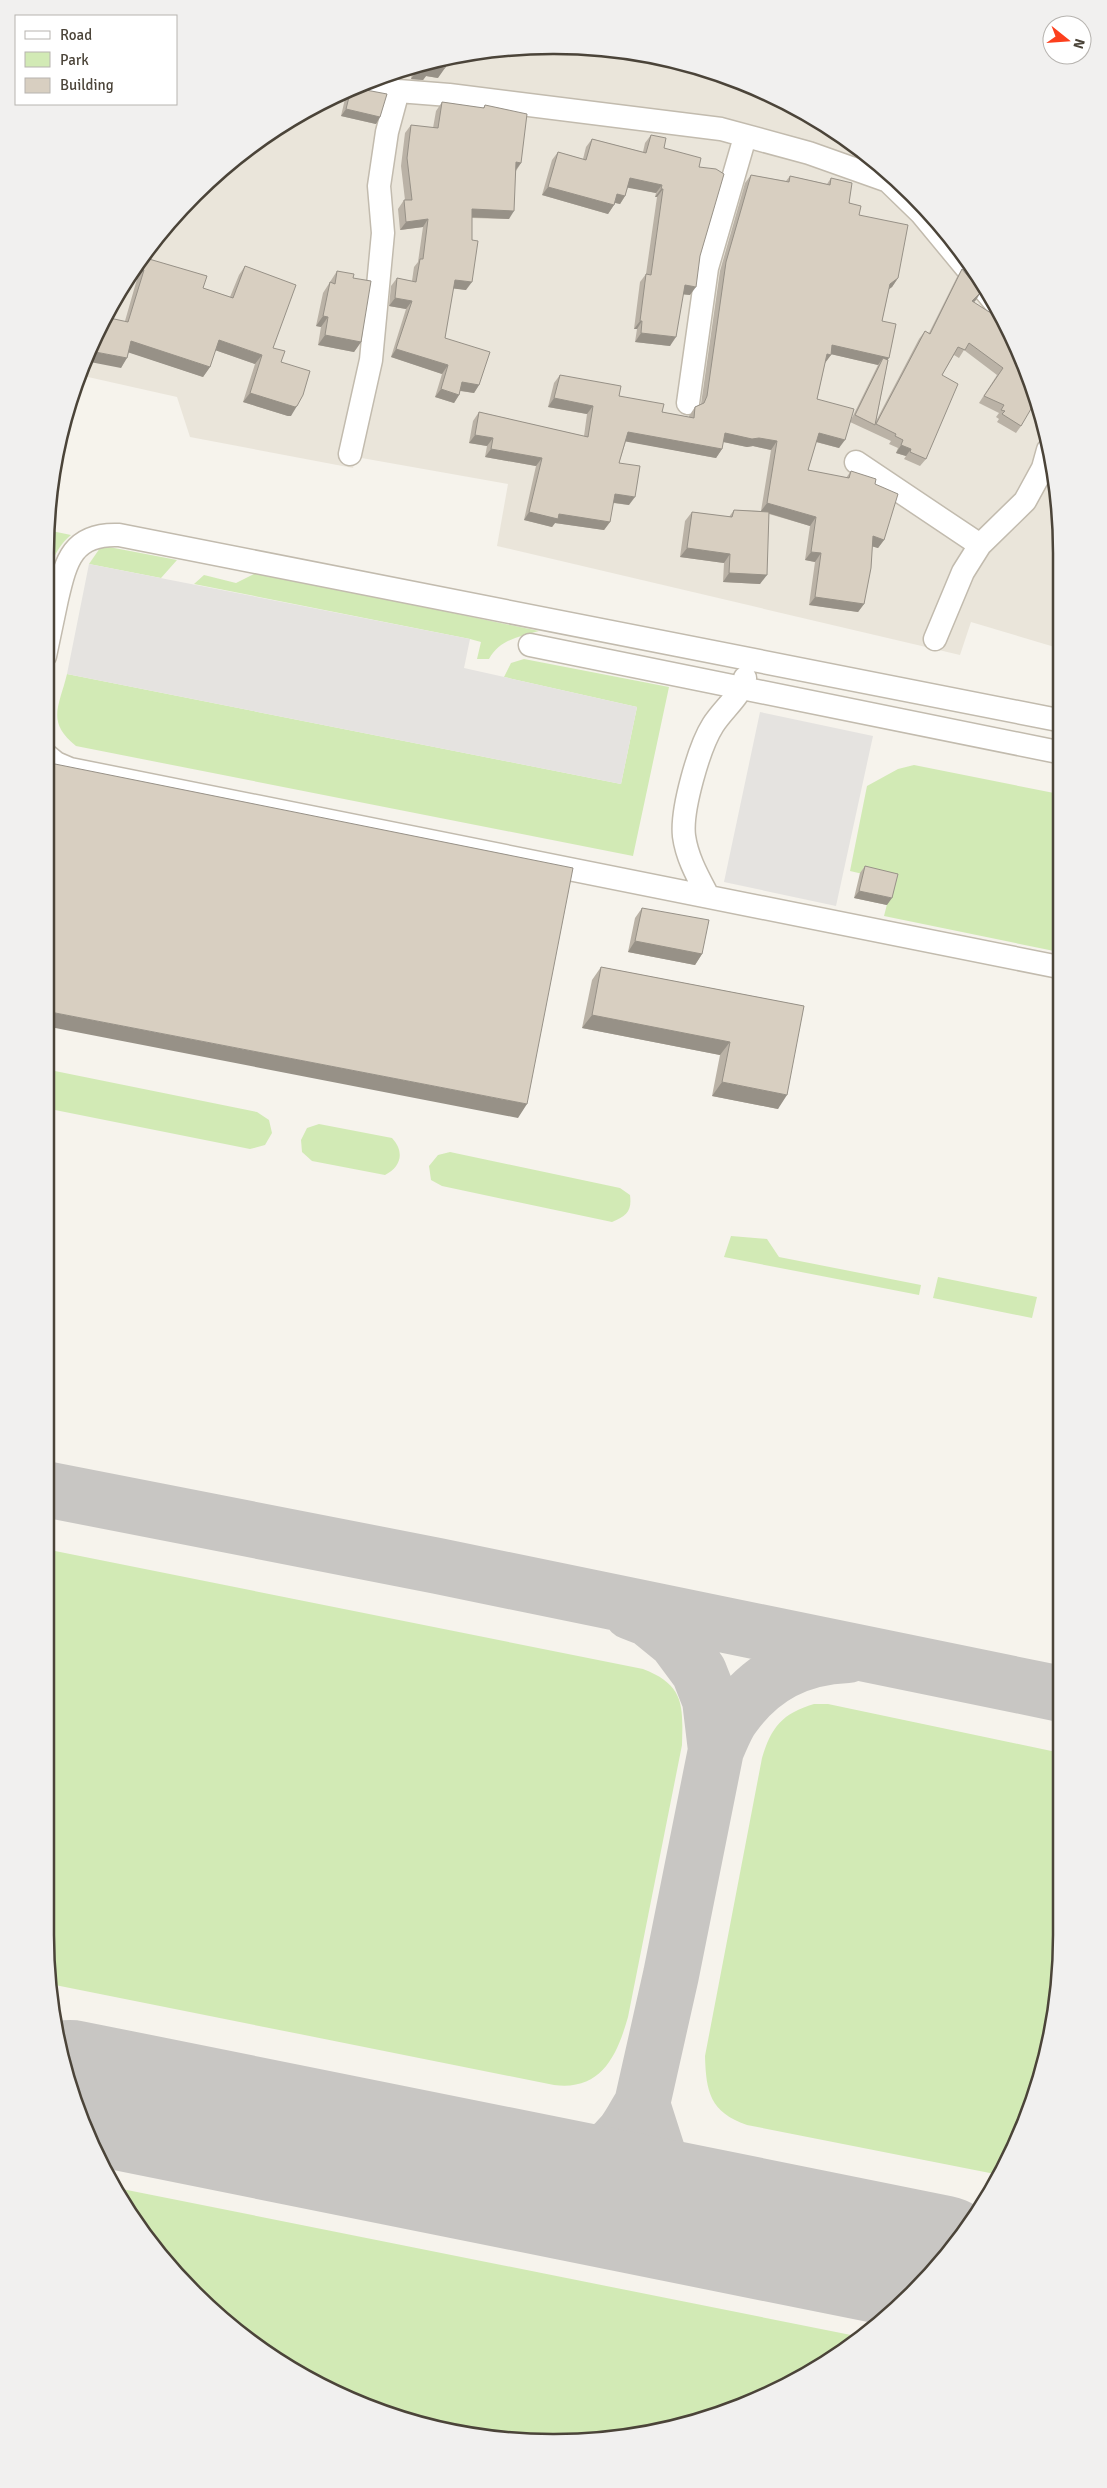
<svg xmlns="http://www.w3.org/2000/svg" width="1107" height="2488" font-family="Signika,sans-serif">
<rect width="100%" height="100%" fill="#f6f3ec"/>
<path fill="#eae5da" d="M521 46 620 49 717 72 836 131 936 218 994 299 1023 359 1058 487V648L971 622 960 655 497 546 508 484 356 457 353 468 190 437 177 397 79 375 113 299 171 218 244 150 329 97 422 62Z"/>
<path fill="#d2eab5" d="M47 530 71 535C52 551 50 569 45 592Z
M109 547 177 560 161 578 89 564 100 548Z
M258 572 539 631C519 637 500 639 489 659H477L481 642 470 639 194 584 204 575 236 583Z
M524 659 669 687 633 856 76 746C46 722 59 707 67 674L621 784 637 707 504 677 511 663Z
M914 765 1059 794V952L884 916 893 881 850 871 867 786 898 769Z
M45 1069 257 1112 269 1120 272 1133 265 1145 250 1149 45 1108Z
M319 1124 392 1138C405 1152 401 1167 385 1175L312 1161 302 1152 301 1140 307 1128Z
M450 1152 620 1188 630 1195C632 1211 627 1216 612 1222L442 1186 431 1180 429 1166 438 1155Z
M731 1236 767 1239 779 1257 921 1285 919 1295 724 1257Z
M938 1277 1037 1297 1032 1318 933 1298Z
M45 1549 643 1669C685 1685 683 1706 682 1745L628 2017C617 2056 601 2091 554 2085L50 1984 45 1934Z
M814 1704H828L1061 1753C1062 1844 1068 1944 1052 2033 1043 2083 1021 2129 1000 2175L747 2125C710 2112 706 2092 705 2056L762 1758C771 1727 783 1713 814 1704Z
M112 2187 861 2337 807 2375 717 2416 652 2433 553 2443 455 2433 390 2416 300 2375 244 2338 171 2270Z"/>
<path fill="#e5e3e0" d="M89 564 470 639 464 668 637 707 621 784 67 674Z
M760 712 873 736 836 906 724 882Z"/>
<g fill="none" stroke-linecap="round" stroke-linejoin="round">
<path stroke="#c8c6c3" stroke-width="56" d="M45 1489 438 1566 1061 1694
M631 1612 649 1619 676 1641 699 1672 710 1700 716 1750 671 1975 642 2104 658 2154 676 2183 702 2204 735 2223
M716 1750C721 1739 726 1725 733 1716 762 1676 799 1657 848 1655
M521 2180C559 2174 598 2166 624 2133 631 2124 636 2113 642 2104"/>
<path stroke="#c8c6c3" stroke-width="140" d="M70 2090 939 2265"/>
<defs>
<path id="street" d="M364 84 398 91 449 95 721 129 809 153 888 181 921 213 997 305
M688 403 707 268 745 137
M350 454 371 360 383 233 379 186 387 132 398 91
M856 462 980 545
M935 639 963 572 980 545 1025 501 1043 468 1048 450
M530 645 1058 752
M45 656C49 637 53 618 57 599 66 560 73 533 119 535L1058 720
M45 754 56 763 70 769 1059 967
M708 896C698 877 687 858 684 836 681 810 699 747 713 725 723 709 741 696 745 678"/>
</defs>
<use href="#street" stroke="#c2bbae" stroke-width="25"/>
<use href="#street" stroke="#fff" stroke-width="22"/>
</g>
<path fill="#bab2a6" fill-rule="evenodd" d="M422 62 438 78 426 76 423 80 411 79 413 66Z
M360 86 380 117 376 124 341 116 347 90Z
M442 102 483 108 485 105 521 163 516 171 509 219 472 218 466 290 453 288 445 338 479 385 474 393 460 391 459 395 454 403 435 397 442 374 391 357 406 309 389 306 391 286 397 278 412 281 414 267 418 262 423 227 400 230 398 209 404 200H405L401 166 405 133 411 125 433 128 436 111Z
M651 135 664 148 699 167 700 256 690 295 683 294 670 346 635 342 637 329H634L640 282 646 274 657 197H655L656 193 628 187 625 196 620 204 615 203 608 214 542 195 552 160 558 152 583 159 586 147 592 139 643 152 645 143Z
M751 175 786 181 790 176 827 184 831 178 859 215 898 278 892 287 889 289 882 321 888 360 876 421 919 339 925 331 929 333 957 277 962 269 981 292 974 302 1003 334 1015 358 1028 388 1021 426 1016 433 997 422 999 419 996 417 999 413 979 403 997 375 964 350 959 358 954 355 942 375 926 459 920 466 904 459 906 456 896 453 898 448 889 444 891 441 850 422 839 448 816 442 808 470 846 478 851 471 875 484 884 540 878 548 872 546 864 604 858 612 809 605 815 562 805 560 810 526 769 514 760 584 723 582 724 563 680 557 685 521 692 512 729 517 734 510 761 511 771 450 753 446 747 447 723 442 722 449 716 458 626 441 619 463 629 505 613 503 610 522 604 530 555 523 552 527 524 520 536 466 485 457 487 446 469 443 473 421 479 412 584 436 587 414 548 407 554 383 560 375 662 412 689 417V416L695 407 701 404 720 271 745 183ZM831 354 878 365 850 422 817 399 825 363Z
M154 242 149 259 203 288 230 297 239 275 245 266 273 348 281 362 291 416H288L243 402 255 364 215 350 210 367 203 377 129 352 121 368 125 321 137 279 129 277Z
M337 271 353 278 361 342 354 352 318 345 321 327 316 326 323 293Z
M865 866 887 905 854 898 860 873Z
M642 908 702 954 695 965 628 952 635 918Z
M601 967 804 1006 778 1109 712 1096 720 1055 582 1028 592 980Z"/>
<path fill="#979187" d="M431 66 445 68 438 78 426 76 423 80 411 79 418 69Z
M346 109 380 117 376 124 341 116Z
M287 123 288 124 283 130 278 129Z
M516 162 521 163 515 171Z
M630 178 662 185 656 193 624 187Z
M548 187 614 205 608 214 542 195Z
M661 189H663L657 197H655Z
M617 194 625 196 620 204 612 202Z
M472 209 514 211 509 219 466 217Z
M428 219 423 227 400 230 406 222Z
M136 268 144 270 137 279 129 277Z
M898 278 892 287 885 292 890 284Z
M455 280 472 282 466 290 449 288Z
M685 285 696 287 690 295 679 294Z
M981 292 976 300 967 309 972 301Z
M395 298 412 301 406 309 389 306Z
M323 316 328 317 321 327 316 326Z
M640 321H642L637 329H634Z
M641 333 676 337 670 346 635 342Z
M325 335 361 342 354 352 318 345Z
M219 340 262 355 255 364 212 349Z
M131 341 210 367 203 377 124 351Z
M832 345 889 358 883 366V358L878 365 826 353Z
M396 349 448 365 442 374 391 357Z
M90 351 127 358 121 368 85 361Z
M827 354 831 355 825 363Z
M462 382 479 385 474 393 456 390Z
M441 389 459 395 454 403 435 397Z
M250 393 297 406 291 416H288L243 402Z
M554 398 593 406 587 414 548 407Z
M628 432 722 449 716 458 623 441Z
M725 433 759 438 777 441 771 450 753 446 747 447 719 441Z
M819 433 845 440 839 448 813 441Z
M475 435 493 438 487 446 469 443Z
M901 445 911 449 906 456 896 453Z
M491 449 542 458 536 466 485 457Z
M615 494 635 497 629 505 609 502Z
M767 503 816 517 810 526 761 511Z
M529 512 559 514 610 522 604 530 555 523 552 527 524 520Z
M873 536 884 540 878 548 867 545Z
M687 548 730 554 724 563 680 557Z
M811 552 821 553 815 562 805 560Z
M729 573 767 575 760 584 723 582Z
M815 597 864 604 858 612 809 605Z
M859 891 892 898 887 905 854 898Z
M635 941 702 954 695 965 628 952Z
M45 1011 527 1104 518 1118 45 1026Z
M592 1015 730 1042 720 1055 582 1028Z
M722 1082 787 1095 778 1109 712 1096Z"/>
<path fill="#d8cfc1" stroke="#979187" d="M447 58 445 68 431 66 430 70 418 69 419 63Z
M360 86 366 90 387 94 380 117 346 109 351 89Z
M442 102 484 108 485 105 527 114 521 163 516 162 514 211 472 209V240L478 241 472 282 455 280 445 338 490 352 479 385 462 382 459 395 441 389 448 365 396 349 412 301 395 298 397 278 416 282 420 259H423L428 219 406 222 404 200H412L407 158 411 125 438 128Z
M651 135 666 138 664 148 701 158 699 167 716 169 724 174 700 256 696 287 685 285 676 337 641 333 642 321H640L646 274 651 275 663 189H661L662 185 630 178 625 196 617 194 614 205 548 187 558 152 586 160 592 139 646 153Z
M751 175 789 182 790 176 830 185 831 178 852 183 849 203 861 206 859 215 908 225 898 278 890 284 882 321 896 324 889 358 832 345 831 355 827 354 817 399 854 409 845 440 819 433 808 470 849 478 851 471 876 479 875 484 898 494 884 540 873 536 871 568 864 604 815 597 821 553 811 552 816 517 767 503 777 441 759 438 752 439 725 433 722 449 628 432 619 463 640 466 635 497 615 494 610 522 559 514 558 519 529 512 542 458 491 449 493 438 475 435 479 412 588 437 593 406 554 398 560 375 621 386 619 396 664 404 662 412 694 418 695 407 704 403 707 396 726 262Z
M154 242 149 259 207 276 203 288 233 298 245 266 296 285 273 348 285 351 281 362 310 371 303 395 297 406 295 407 250 393 262 355 219 340 210 367 131 341 127 358 90 351 105 317 128 322 144 270 136 268Z
M962 269 981 292 972 301 1005 322 1007 327 1003 334 1017 346 1020 351 1015 358 1025 364 1030 385 1028 388 1031 389 1035 402 1021 426 1002 414 1005 411 1001 410 1004 405 984 396 1003 368 969 343 965 350 958 347 942 375 958 384 926 459 910 452 911 449 901 445 903 440 895 436 896 434 876 424 925 331 930 334Z
M337 271 354 274 353 278 371 281 361 342 325 335 328 317 323 316 330 282 335 284Z
M883 358 888 360 875 425 855 415Z
M734 510 769 512 767 575 729 573 730 554 687 548 692 512 732 517Z
M45 762 573 868 527 1104 45 1011Z
M865 866 898 874 892 898 859 891Z
M642 908 709 920 702 954 635 941Z
M601 967 804 1006 787 1095 722 1082 730 1042 592 1015Z"/>
<path d="M0 0H1107V2488H0ZM553 54H554A499 499 0 0 1 1053 553V1935A499 499 0 0 1 554 2434H553A499 499 0 0 1 54 1935V553A499 499 0 0 1 553 54Z" fill="#f1f0ef" fill-rule="evenodd"/>
<path fill="none" stroke="#4b4439" stroke-width="2.5" d="M553 54H554A499 499 0 0 1 1053 553V1935A499 499 0 0 1 554 2434H553A499 499 0 0 1 54 1935V553A499 499 0 0 1 553 54Z"/>
<rect x="15" y="15" width="162" height="90" fill="#ffffff" stroke="#b7b4b0"/>
<rect x="25" y="31" width="25" height="8" fill="#ffffff" stroke="#b7b4b0"/>
<text x="60" y="40" font-size="15" fill="#4b4439">Road</text>
<rect x="25" y="52" width="25" height="15" fill="#d2eab5" stroke="#b7b4b0"/>
<text x="60" y="65" font-size="15" fill="#4b4439">Park</text>
<rect x="25" y="78" width="25" height="15" fill="#d8cfc1" stroke="#b7b4b0"/>
<text x="60" y="90" font-size="15" fill="#4b4439">Building</text>
<g transform="translate(1067 40) rotate(107)"><circle r="24" fill="#ffffff" stroke="#b7b4b0"/>
<path d="M0-4L9 19L0 12L-9 19Z" fill="#fc3f1d"/>
<text y="-8" font-size="14" font-weight="bold" text-anchor="middle" fill="#4b4439">N</text>
</g>
</svg>
